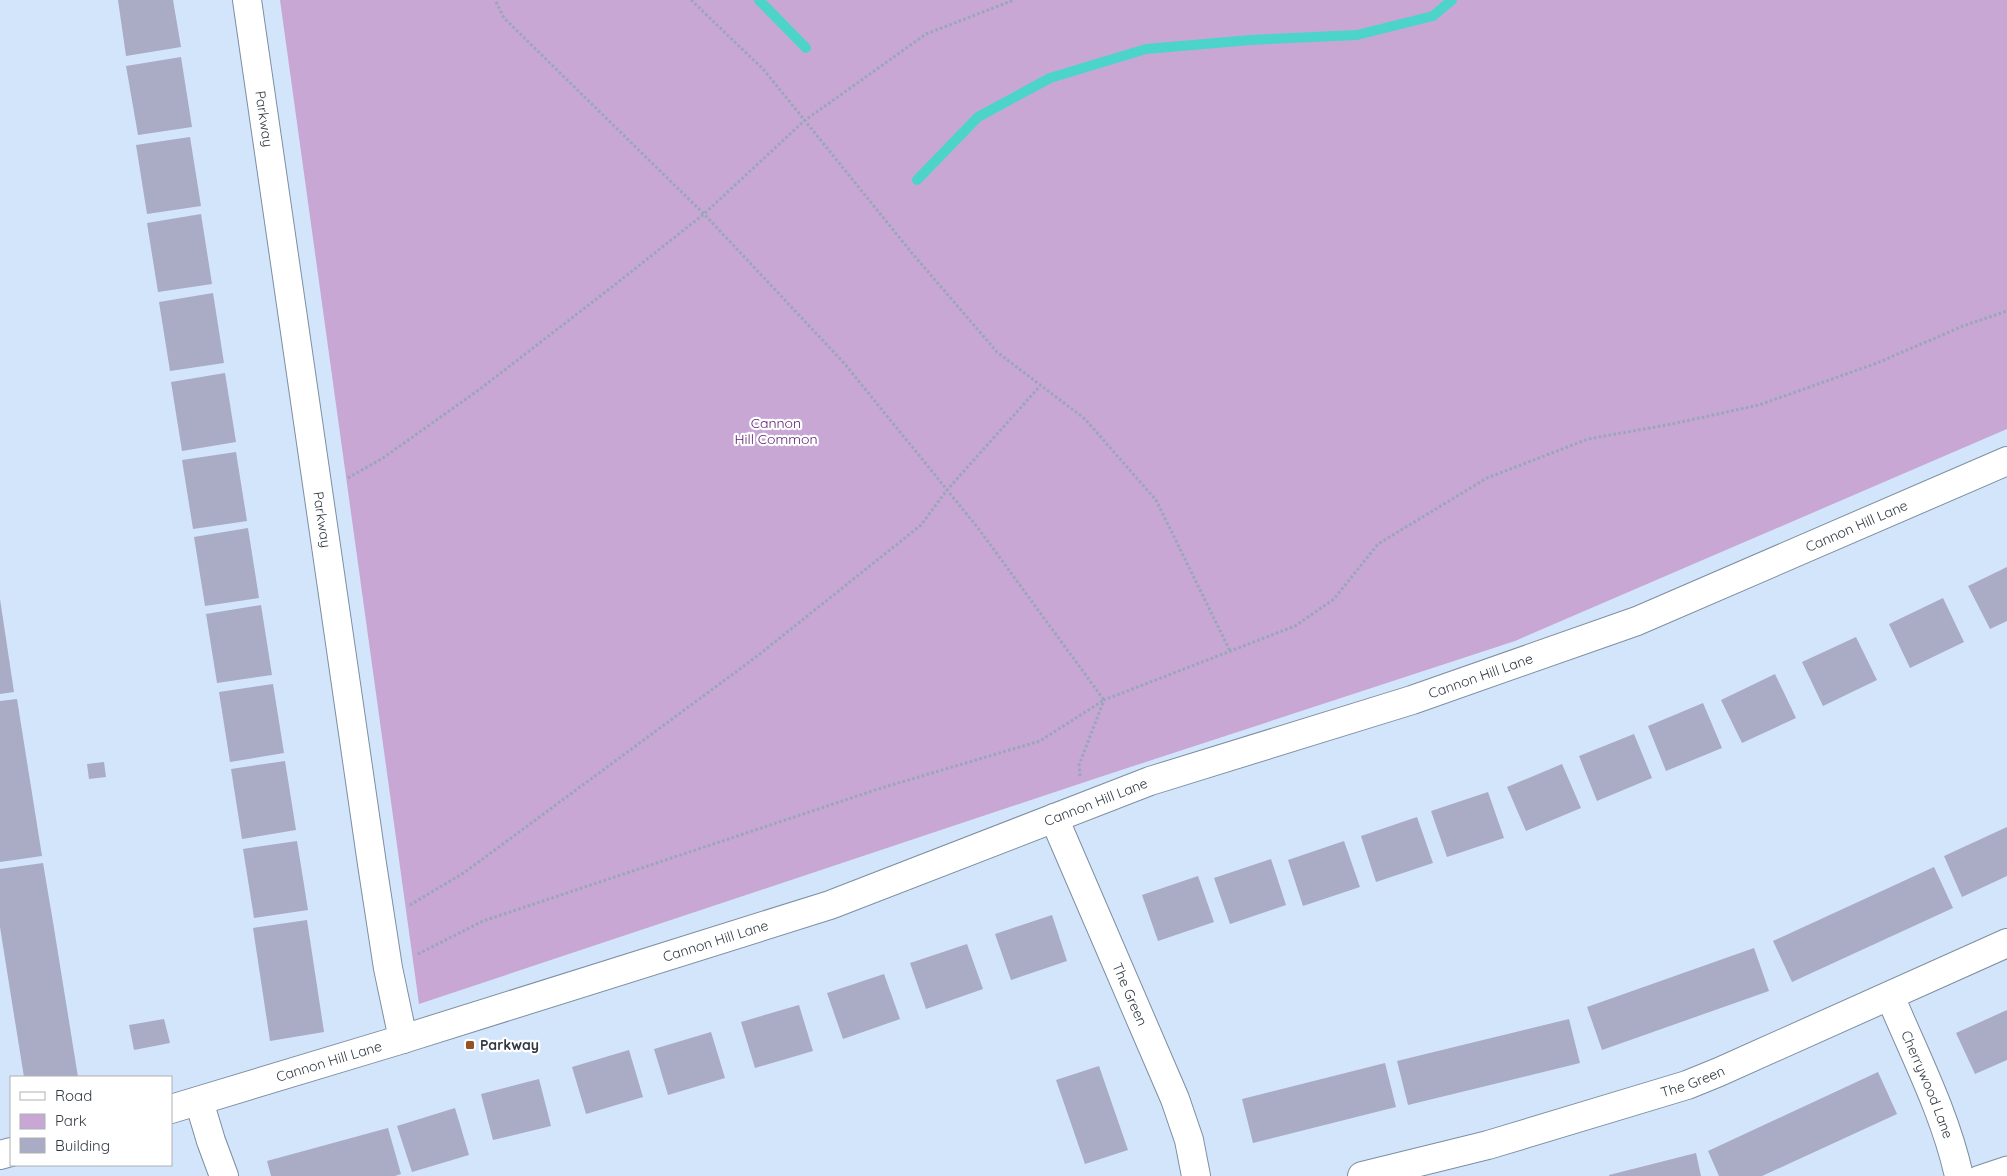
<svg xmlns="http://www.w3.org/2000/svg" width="2007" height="1176" font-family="Quicksand,sans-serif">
<rect width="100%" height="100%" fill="#d3e5fb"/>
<path fill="#c8a7d5" d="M280 0H2007V429L1515 641 1097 778 419 1004Z"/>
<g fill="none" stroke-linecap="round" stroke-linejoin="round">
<path stroke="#4cd4cb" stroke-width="10" d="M759 0 806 48
M917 180 978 117 1050 78 1146 49 1251 40 1357 35 1433 16 1452 0"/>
</g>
<path fill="#aaabc4" d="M118 0H173L181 47 126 56Z
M181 57 192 127 138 135 126 66Z
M190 137 201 206 147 214 136 145Z
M201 214 212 284 158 292 147 223Z
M213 293 224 363 170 371 159 302Z
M225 373 236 442 182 451 171 382Z
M236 452 247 521 193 529 182 460Z
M248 528 259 598 205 606 194 537Z
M2007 567V621L1990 629 1968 586Z
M1943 598 1964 642 1910 668 1889 624Z
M0 599 14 692 0 694Z
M261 605 272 675 217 683 206 614Z
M1856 637 1877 680 1823 706 1802 662Z
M1775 674 1796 718 1742 743 1721 700Z
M273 684 284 753 230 762 219 692Z
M17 699 42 856 0 862V701Z
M1703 703 1722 748 1666 771 1648 726Z
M1634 734 1652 778 1597 801 1579 756Z
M285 761 296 830 242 839 231 769Z
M104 762 106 777 89 779 87 764Z
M1562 764 1581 808 1526 831 1507 787Z
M1488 792 1504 838 1447 857 1431 811Z
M1417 817 1433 863 1376 882 1361 836Z
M2007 827V876L1962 897 1944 856Z
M297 841 308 910 254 918 243 849Z
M1344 841 1360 887 1303 906 1288 860Z
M1271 859 1286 905 1230 924 1214 878Z
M43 863 53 922 78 1077H24L10 990 0 927V869Z
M1934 867 1953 908 1792 982 1773 941Z
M1198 876 1214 922 1158 941 1142 895Z
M1052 915 1067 961 1011 980 995 934Z
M307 920 324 1032 270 1041 253 928Z
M967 944 983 989 926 1009 910 963Z
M1754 948 1769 991 1602 1050 1587 1007Z
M884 974 900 1019 843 1039 827 993Z
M799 1005 813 1051 755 1068 741 1022Z
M2007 1010V1060L1975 1074 1956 1033Z
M164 1019 170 1043 134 1050 129 1025Z
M1569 1019 1580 1063 1408 1105 1397 1061Z
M711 1032 725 1078 668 1095 654 1049Z
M629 1050 643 1097 586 1114 572 1067Z
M1385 1063 1396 1107 1253 1143 1242 1099Z
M1099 1066 1128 1150 1085 1164 1056 1080Z
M1878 1072 1897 1114 1762 1176H1719L1708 1151Z
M539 1079 551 1126 493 1140 481 1094Z
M455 1108 469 1155 412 1172 397 1126Z
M388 1128 401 1174 395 1176H271L267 1161Z
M1696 1153 1701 1176H1609V1175Z"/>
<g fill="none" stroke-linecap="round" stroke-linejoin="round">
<defs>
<path id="service" d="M1977 1176 2007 1166"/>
<g id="minor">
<path id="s1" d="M247 0 372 864 388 968 403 1039"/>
<path id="s2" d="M1054 818 1175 1099 1189 1140 1196 1176"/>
<path id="s3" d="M1890 996C1915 1056 1945 1113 1959 1176"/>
<path d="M199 1101 211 1141 224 1176"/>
<path id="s4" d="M1362 1176 1488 1145 1687 1085 1719 1072 2007 943"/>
</g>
<g id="tertiary">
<path id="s5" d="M171 1109 403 1039 830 905 1150 781 1412 700 1637 621 2007 461"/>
<path d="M0 1155 11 1152"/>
</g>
</defs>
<use href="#service" stroke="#7d8ea2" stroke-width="21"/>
<use href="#minor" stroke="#7d8ea2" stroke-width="30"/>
<use href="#tertiary" stroke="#7d8ea2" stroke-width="30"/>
<path stroke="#98a7b8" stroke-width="3" stroke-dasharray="2.5 2.5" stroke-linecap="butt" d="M691 0 764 70 911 252 997 352 1085 419 1156 500 1230 651
M348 478 383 458 480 389 617 283 704 214 804 121 926 34 1014 0
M1080 776 1079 765 1104 700 1295 626 1334 599 1378 544 1487 478 1588 439 1672 424 1759 405 1877 363 1963 326 2007 311
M410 905 465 872 756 657 921 525 947 490 1040 386
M418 954 483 921 878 789 1040 741 1104 700 978 528 844 363 704 214 504 18 495 0"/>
<use href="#service" stroke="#fff" stroke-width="19"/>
<use href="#minor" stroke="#fff" stroke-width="28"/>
<use href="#tertiary" stroke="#fff" stroke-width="28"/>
</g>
<rect fill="#965224" stroke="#fff" stroke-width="2" x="465" y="1040" width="10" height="10" rx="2.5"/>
<g text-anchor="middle" stroke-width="4.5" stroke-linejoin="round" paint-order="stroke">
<g font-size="14" fill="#313941" stroke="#fff">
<text dy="5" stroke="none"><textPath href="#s1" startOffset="120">Parkway</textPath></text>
<text dy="5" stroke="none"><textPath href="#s1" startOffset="525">Parkway</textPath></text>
<text dy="5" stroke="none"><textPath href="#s5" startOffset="1785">Cannon Hill Lane</textPath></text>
<text dy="5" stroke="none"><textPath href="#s5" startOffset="1380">Cannon Hill Lane</textPath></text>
<text dy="5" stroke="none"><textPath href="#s5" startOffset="975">Cannon Hill Lane</textPath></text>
<text dy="5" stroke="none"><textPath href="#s5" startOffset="570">Cannon Hill Lane</textPath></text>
<text dy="5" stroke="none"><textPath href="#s2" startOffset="192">The Green</textPath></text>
<text dy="5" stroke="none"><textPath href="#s5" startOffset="165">Cannon Hill Lane</textPath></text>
<text dy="5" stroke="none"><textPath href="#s4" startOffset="344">The Green</textPath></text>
<text dy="5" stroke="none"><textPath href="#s3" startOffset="96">Cherrywood Lane</textPath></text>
</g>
<g font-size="14" fill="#5a186f" stroke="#fff">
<text x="776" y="428">Cannon<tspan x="776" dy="16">Hill Common</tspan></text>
</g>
<g font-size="14" font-weight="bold" fill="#313941" stroke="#fff" text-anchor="start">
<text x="480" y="1050">Parkway</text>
</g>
</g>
<rect x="10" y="1076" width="162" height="90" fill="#ffffff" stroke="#adb0b3"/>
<rect x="20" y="1092" width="25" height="8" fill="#ffffff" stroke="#adb0b3"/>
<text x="55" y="1101" font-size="15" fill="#313941">Road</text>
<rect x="20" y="1114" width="25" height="15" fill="#c8a7d5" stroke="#adb0b3"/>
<text x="55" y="1126" font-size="15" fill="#313941">Park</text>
<rect x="20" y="1138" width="25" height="15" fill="#aaabc4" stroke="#adb0b3"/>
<text x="55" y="1151" font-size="15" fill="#313941">Building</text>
</svg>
